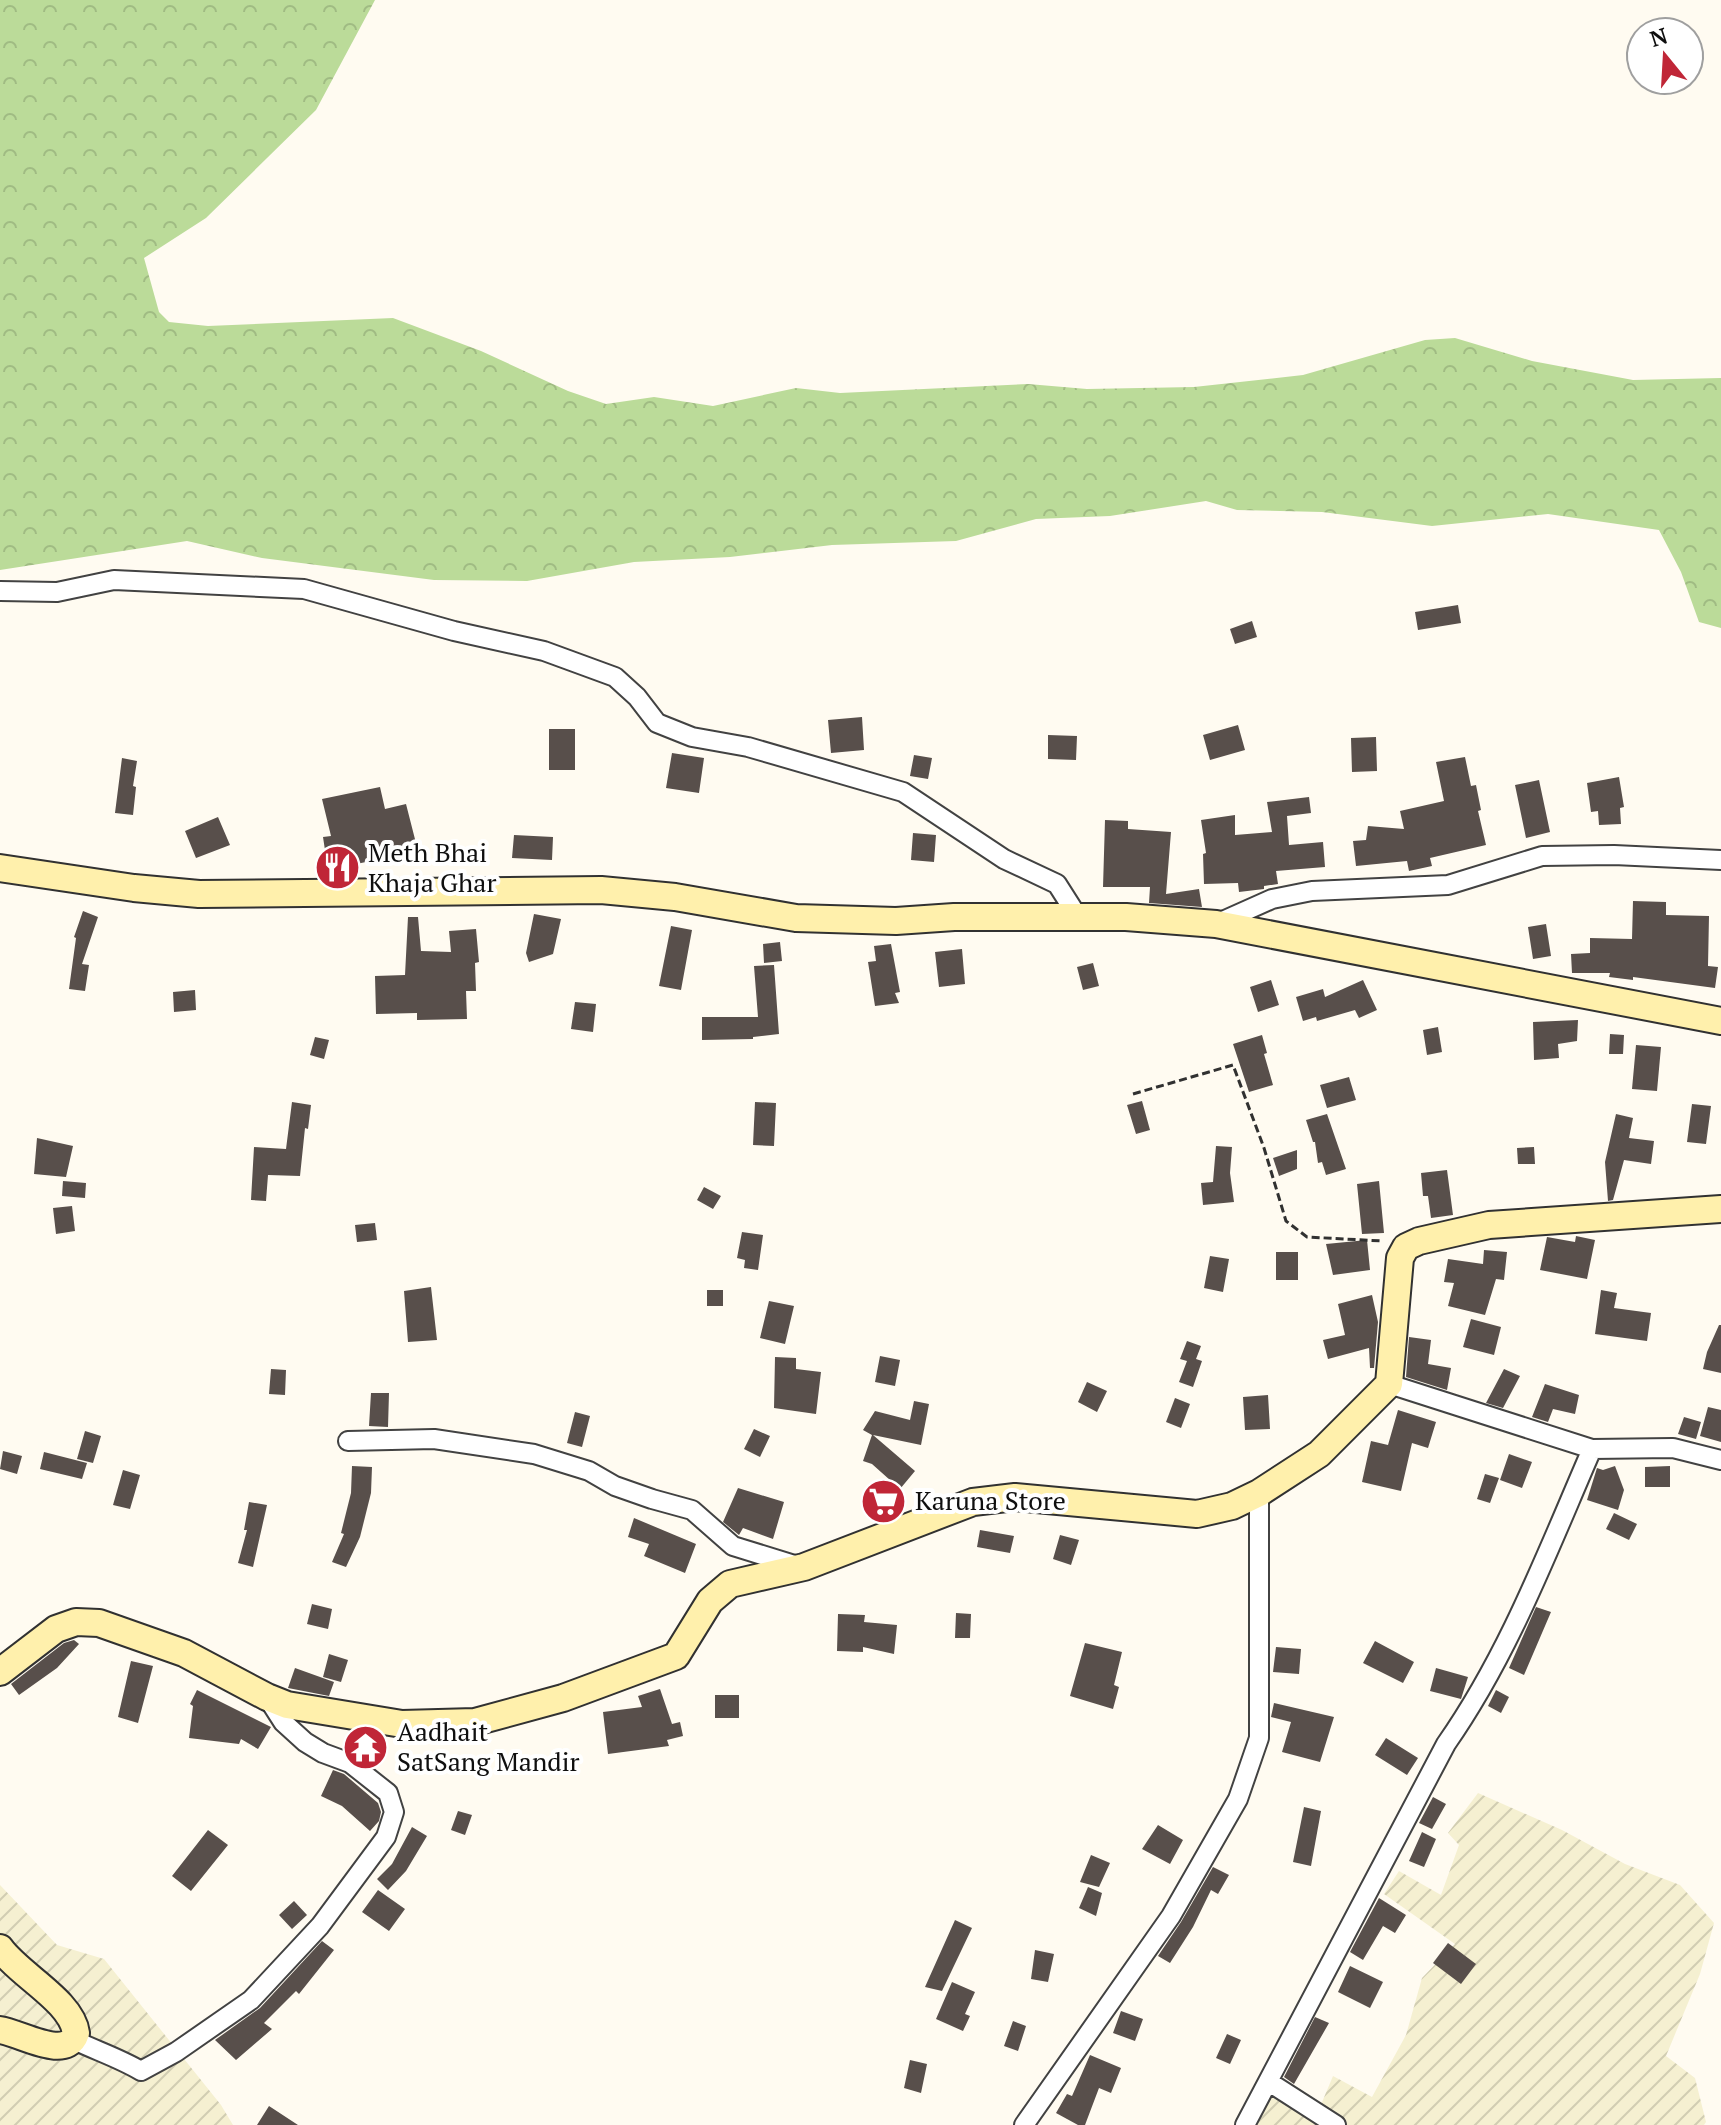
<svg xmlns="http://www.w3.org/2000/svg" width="1721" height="2125" font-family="'PT Serif',serif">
<defs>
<pattern id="farmland-furrows" width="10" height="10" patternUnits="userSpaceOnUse" patternTransform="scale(2)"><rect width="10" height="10" fill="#f5f0d1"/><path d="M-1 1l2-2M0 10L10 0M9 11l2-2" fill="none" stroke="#d1cdb2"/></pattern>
<pattern id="forest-crowns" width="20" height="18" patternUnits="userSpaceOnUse" patternTransform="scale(2)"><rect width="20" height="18" fill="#bbdb99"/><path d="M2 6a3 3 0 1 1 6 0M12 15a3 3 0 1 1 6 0" fill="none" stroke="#a0bb83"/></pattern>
</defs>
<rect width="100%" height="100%" fill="#fffbf1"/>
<path fill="url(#farmland-furrows)" d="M1478 1793 1562 1830 1625 1864 1680 1885 1714 1923 1700 1974 1666 2056 1695 2078 1706 2122 1704 2125H1347L1320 2107 1333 2076 1372 2097 1406 2035 1422 1978 1455 1944 1384 1894 1399 1871 1441 1895 1459 1845 1448 1833Z
M0 1885 57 1945 104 1959 221 2105 233 2125H0Z
M1266 2090 1326 2125H1245Z"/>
<path fill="url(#forest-crowns)" d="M0 0H375L316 110 206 218 144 258 159 312 169 322 208 326 393 318 481 351 568 391 606 404 654 397 713 406 796 388 840 393 1028 384 1087 389 1194 387 1303 375 1425 340 1455 338 1532 361 1633 380 1721 378V628L1699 622 1681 572 1659 530 1548 514 1432 526 1322 512 1237 510 1206 501 1110 516 1036 519 956 541 832 545 730 557 634 562 527 581 434 580 262 558 187 541 0 570Z"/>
<path fill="#584f4b" d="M1458 605 1461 623 1418 630 1415 612Z
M1252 621 1257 637 1235 644 1230 629Z
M862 717 864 750 831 753 828 720Z
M1238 725 1245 750 1210 760 1203 735Z
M549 729H575V770H549Z
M1048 735 1077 736 1076 760 1048 759Z
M1376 737 1377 771 1352 772 1351 738Z
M672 753 704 758 699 793 666 788Z
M914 755 932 758 928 779 910 776Z
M1465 757 1471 786 1476 785 1481 810 1478 811 1486 845 1430 858 1432 866 1409 871 1407 861 1356 866 1353 841 1366 840 1368 826 1404 829 1400 811 1444 801 1436 762Z
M122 758 137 761 133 786 136 787 133 815 115 813Z
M1619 777 1624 807 1620 808 1621 824 1599 825 1598 811 1591 812 1587 783Z
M1539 780 1550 832 1526 838 1515 785Z
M380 787 385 809 406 804 418 851 328 870 323 837 331 836 322 799Z
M1309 797 1311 813 1287 816 1289 845 1323 842 1325 867 1276 871 1278 884 1264 886V889L1239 892 1238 883 1204 884 1203 854 1206 853 1201 820 1235 815V835L1272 832 1267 802Z
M218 817 230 845 196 858 185 831Z
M1105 820 1128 821V829L1171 832 1166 894 1199 889 1202 907 1149 903 1150 887H1103Z
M913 833 936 835 934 862 911 860Z
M514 835 553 837 552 860 512 858Z
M1633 901 1666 902V915L1709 916 1708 966 1718 967 1715 988 1633 977V980L1609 977 1610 973H1572L1571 954 1590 953V938L1632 939Z
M83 911 98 917 82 964 89 965 85 991 69 989 76 938 74 937Z
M534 914 561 919 553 954 529 962 526 953Z
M408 917H418L421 951 451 952 449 931 476 929 479 962 475 963 476 991H466L467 1019 417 1020V1013L376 1014 375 976 405 975Z
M1546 924 1551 956 1533 959 1528 927Z
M671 926 692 930 681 990 659 986Z
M780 942 782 961 764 963 763 944Z
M891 944 900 992 895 993 899 1003 875 1006 868 962 876 961 874 946Z
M962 949 965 984 939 987 935 952Z
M1093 963 1099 986 1083 990 1077 967Z
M774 965 779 1034 753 1037V1039L702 1040V1017H758L754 966Z
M1271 980 1279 1005 1258 1012 1250 987Z
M1363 980 1377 1010 1359 1018 1355 1010 1317 1021 1316 1017 1303 1021 1296 997 1323 989 1325 997Z
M195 990 196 1010 174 1012 173 992Z
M575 1002 596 1004 593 1032 571 1029Z
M1578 1020 1577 1041 1558 1044 1559 1058 1534 1060 1533 1022Z
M1438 1027 1442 1052 1427 1055 1423 1030Z
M1610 1034 1624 1035 1623 1054H1609Z
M1262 1035 1267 1053 1264 1054 1273 1085 1249 1092 1233 1044Z
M315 1037 329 1040 324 1059 310 1055Z
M1636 1045 1661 1047 1657 1091 1632 1089Z
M1349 1077 1356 1100 1327 1108 1320 1085Z
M1142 1101 1150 1130 1136 1134 1127 1105Z
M292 1102 311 1105 308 1129 305 1128 300 1176 268 1175 266 1201 251 1200 254 1147 286 1149Z
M755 1102 776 1103 774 1146 753 1145Z
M1692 1104 1711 1106 1706 1144 1687 1142Z
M1327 1114 1346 1169 1326 1175 1322 1162 1318 1163 1315 1142H1313L1306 1120Z
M1616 1114 1633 1118 1629 1138 1654 1141 1651 1164 1624 1160 1613 1200 1608 1201 1605 1162Z
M37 1138 73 1146 66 1177 34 1174Z
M1216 1146 1232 1147 1230 1173 1234 1202 1203 1205 1201 1183 1213 1182Z
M1534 1147 1535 1164H1518L1517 1148Z
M1297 1150V1169L1279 1176 1273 1158Z
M1447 1170 1453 1215 1431 1218 1428 1196H1423L1421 1173Z
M63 1181 86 1183 85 1198 62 1196Z
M1379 1181 1384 1233 1362 1234 1357 1184Z
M704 1187 721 1196 713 1209 697 1200Z
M72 1206 75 1231 56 1234 53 1208Z
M375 1223 377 1240 357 1242 355 1225Z
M742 1232 763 1235 758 1270 744 1268 745 1260 737 1258Z
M1576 1236 1595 1240 1587 1279 1540 1270 1547 1237 1575 1242Z
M1367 1240 1370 1270 1333 1275 1326 1244Z
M1484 1250 1507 1252 1504 1280 1496 1279 1485 1315 1448 1306 1454 1283 1444 1282 1448 1259 1483 1264Z
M1276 1252H1298V1280H1276Z
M1210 1256 1229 1259 1223 1292 1204 1288Z
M431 1287 437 1340 408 1342 404 1291Z
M707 1290H723V1306H707Z
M1601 1290 1617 1293 1614 1308 1651 1313 1647 1341 1595 1334Z
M1372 1295 1378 1322 1374 1368H1370L1369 1348 1328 1359 1323 1340 1345 1335 1338 1304Z
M769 1301 794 1306 785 1344 760 1338Z
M1471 1319 1501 1327 1494 1355 1463 1347Z
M1719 1325H1721V1373L1703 1369 1707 1352Z
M1409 1337 1431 1340 1428 1364 1451 1368 1447 1390 1406 1377Z
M1187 1341 1201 1346 1196 1359 1202 1361 1193 1387 1179 1382 1187 1361 1180 1359Z
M880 1356 900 1360 895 1386 875 1382Z
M775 1357 796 1358V1369L821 1372 816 1414 774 1408Z
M271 1369 286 1370 285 1395 269 1394Z
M1504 1369 1520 1376 1503 1408 1486 1403Z
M1087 1382 1107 1391 1097 1412 1078 1402Z
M1545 1384 1579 1395 1575 1414 1553 1409 1548 1422 1532 1417Z
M371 1393H389L388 1427 369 1426Z
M1268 1395 1270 1429 1245 1430 1243 1397Z
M1175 1398 1190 1404 1181 1428 1166 1422Z
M914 1401 929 1404 921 1445 873 1435 915 1471 900 1489 872 1464 863 1461 872 1435 863 1430 875 1411 910 1420Z
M1708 1407 1721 1410V1442L1700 1436Z
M1398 1410 1436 1422 1428 1448 1412 1443 1401 1491 1362 1482 1371 1441 1388 1445Z
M575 1412 590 1416 582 1447 567 1443Z
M1684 1417 1701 1422 1696 1439 1678 1434Z
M754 1429 770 1436 760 1457 744 1449Z
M85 1431 101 1436 93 1463 77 1459Z
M3 1451 22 1456 17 1474 0 1469Z
M44 1452 87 1463 82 1479 40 1469Z
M1509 1454 1532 1462 1522 1488 1500 1480Z
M352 1466 372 1467 371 1493 360 1537 346 1567 332 1562 344 1534 341 1533 351 1493Z
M1615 1466 1624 1490 1618 1510 1587 1500 1597 1468 1603 1470Z
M1670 1466V1487H1645V1467Z
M123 1470 140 1475 130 1509 113 1505Z
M1485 1474 1499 1478 1490 1503 1477 1499Z
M738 1488 784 1502 773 1539 743 1528 739 1535 723 1522Z
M249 1502 267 1505 253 1567 238 1563 247 1530H244Z
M1614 1513 1637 1524 1629 1540 1606 1529Z
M634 1518 696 1544 685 1573 644 1556 649 1544 628 1537Z
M980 1530 1014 1536 1010 1553 977 1547Z
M1060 1535 1079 1540 1071 1565 1053 1559Z
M312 1604 332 1609 328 1629 307 1624Z
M1536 1607 1551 1612 1524 1675 1509 1668Z
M956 1613 971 1614 970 1638H955Z
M838 1614 865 1615 864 1622 897 1625 894 1654 863 1647V1652L837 1651Z
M74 1640 79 1644 57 1668 19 1695 11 1684 64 1643Z
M1375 1641 1414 1662 1403 1683 1363 1663Z
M1085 1643 1122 1652 1114 1685 1119 1687 1113 1709 1070 1696Z
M1276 1647 1301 1649 1299 1674 1273 1672Z
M329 1654 348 1660 341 1682 323 1677Z
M131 1661 153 1666 138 1723 118 1717Z
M295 1668 334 1682 329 1696 288 1688Z
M1436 1668 1468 1677 1461 1699 1430 1691Z
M660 1689 672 1724 680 1722 683 1736 667 1740 669 1746 608 1754 603 1712 642 1707 638 1696Z
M197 1690 271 1727 258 1749 241 1739 239 1744 189 1738 193 1706 190 1704Z
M1496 1690 1509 1697 1501 1713 1488 1706Z
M715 1695H739V1718H715Z
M1274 1703 1334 1717 1320 1762 1282 1752 1291 1722 1271 1717Z
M1386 1738 1418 1758 1407 1775 1375 1755Z
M333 1770 344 1774 378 1803 381 1812 379 1821 370 1831 342 1806 321 1796Z
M1433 1797 1446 1804 1432 1829 1419 1823Z
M1304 1807 1321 1811 1311 1866 1293 1862Z
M458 1811 472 1815 465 1835 451 1830Z
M1158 1825 1183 1840 1170 1864 1142 1849Z
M412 1827 427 1836 406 1871 388 1890 377 1879 392 1864Z
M208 1830 228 1845 191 1891 172 1876Z
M1422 1832 1436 1839 1424 1867 1409 1861Z
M1091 1855 1110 1863 1099 1887 1080 1882Z
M1213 1867 1229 1875 1218 1894 1211 1890 1193 1927 1170 1963 1158 1956 1181 1922Z
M1088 1887 1102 1893 1096 1916 1079 1908Z
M378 1890 405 1909 389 1931 362 1912Z
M1379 1898 1406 1915 1395 1933 1383 1926 1363 1960 1350 1952Z
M294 1901 307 1915 292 1929 279 1915Z
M955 1920 972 1928 942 1991 925 1987Z
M322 1941 334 1950 299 1994 296 1991 264 2023 272 2029 236 2060 215 2040 260 2008Z
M1448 1943 1476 1964 1461 1984 1433 1963Z
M1035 1950 1054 1954 1048 1982 1031 1979Z
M1350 1966 1383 1982 1370 2008 1338 1992Z
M952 1982 975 1992 965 2014 970 2016 963 2031 936 2019Z
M1121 2011 1143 2019 1135 2041 1113 2033Z
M1315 2017 1329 2023 1294 2084 1284 2077Z
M1013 2021 1026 2026 1018 2051 1004 2046Z
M1227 2034 1241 2040 1230 2064 1216 2058Z
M1090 2055 1121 2068 1111 2093 1099 2088 1085 2125H1078L1056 2113 1067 2094 1072 2096Z
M910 2060 927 2064 921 2093 904 2088Z
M269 2106 298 2125H257Z"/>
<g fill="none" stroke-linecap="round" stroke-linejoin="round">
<defs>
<path id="street" d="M0 591 57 592 114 580 304 589 454 631 544 651 615 677 637 697 657 723 692 737 748 747 903 792 1004 859 1057 884 1078 917
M1216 924 1272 899 1312 891 1448 885 1542 856 1614 855 1721 860
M348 1441 434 1439 534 1454 589 1471 615 1486 652 1499 692 1510 733 1546 801 1567
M1592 1449 1673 1448 1721 1460
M74 2040C97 2051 119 2058 141 2071L176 2052 251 2000 320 1926 386 1837 394 1812 388 1793 350 1763 323 1753 305 1742 283 1722 267 1697
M1269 2082 1336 2125
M1024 2125 1171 1916 1238 1799 1259 1738V1493
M1245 2125 1446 1744C1509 1654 1548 1550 1592 1449L1389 1384"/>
<path id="secondary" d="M0 868 134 888 199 894 601 890 675 897 796 918 896 921 954 917H1126L1216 924 1721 1021
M0 1672 56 1629 76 1622 99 1623 184 1653 267 1697 287 1705 402 1724 475 1722 563 1698 676 1656 710 1601 730 1584 804 1567 973 1502 1015 1497 1197 1514 1232 1506 1259 1493 1319 1454 1389 1384 1400 1258 1406 1247 1419 1241 1489 1225 1721 1209
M0 1948C19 1975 72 2001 76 2033 67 2062 21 2033 0 2030"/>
</defs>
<use href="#street" stroke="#424242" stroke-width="22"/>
<use href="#secondary" stroke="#313131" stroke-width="30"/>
<path stroke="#313131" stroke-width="3" stroke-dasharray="8 4" stroke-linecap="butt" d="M1133 1094 1233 1065 1264 1148 1286 1221 1307 1237 1383 1241"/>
<use href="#street" stroke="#fff" stroke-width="18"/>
<use href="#secondary" stroke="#fff0ac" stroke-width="26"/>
</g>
<defs>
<symbol id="restaurant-disc" viewBox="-11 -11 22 22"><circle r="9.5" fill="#c02637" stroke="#fff"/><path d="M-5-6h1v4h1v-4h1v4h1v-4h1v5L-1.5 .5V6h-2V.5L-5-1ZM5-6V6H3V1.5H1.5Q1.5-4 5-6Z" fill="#fff"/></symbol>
<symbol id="supermarket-disc" viewBox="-11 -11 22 22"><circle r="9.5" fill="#c02637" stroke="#fff"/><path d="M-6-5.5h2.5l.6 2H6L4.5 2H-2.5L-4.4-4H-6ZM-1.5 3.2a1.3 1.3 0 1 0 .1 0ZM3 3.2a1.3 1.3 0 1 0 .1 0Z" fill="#fff"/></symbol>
<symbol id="temple-disc" viewBox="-11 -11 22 22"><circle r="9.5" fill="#c02637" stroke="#fff"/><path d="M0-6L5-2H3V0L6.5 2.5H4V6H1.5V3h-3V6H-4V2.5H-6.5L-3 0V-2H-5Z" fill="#fff"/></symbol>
</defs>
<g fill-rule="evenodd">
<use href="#restaurant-disc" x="312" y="842" width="51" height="51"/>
<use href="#supermarket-disc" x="858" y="1476" width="51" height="51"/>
<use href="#temple-disc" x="340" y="1722" width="51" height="51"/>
</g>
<g text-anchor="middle" stroke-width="8" stroke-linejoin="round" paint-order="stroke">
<g font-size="26" fill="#0f0f0f" stroke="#fff" text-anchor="start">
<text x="368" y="862">Meth Bhai<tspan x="368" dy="30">Khaja Ghar</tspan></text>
<text x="915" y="1510">Karuna Store</text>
<text x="397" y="1741">Aadhait<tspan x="397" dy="30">SatSang Mandir</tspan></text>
</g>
</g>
<g transform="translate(1665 56) rotate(342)"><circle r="38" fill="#ffffff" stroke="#9f9f9f" stroke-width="2"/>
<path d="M0-6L14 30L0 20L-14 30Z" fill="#c02637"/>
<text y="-12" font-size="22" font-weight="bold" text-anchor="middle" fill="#0f0f0f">N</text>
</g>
</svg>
